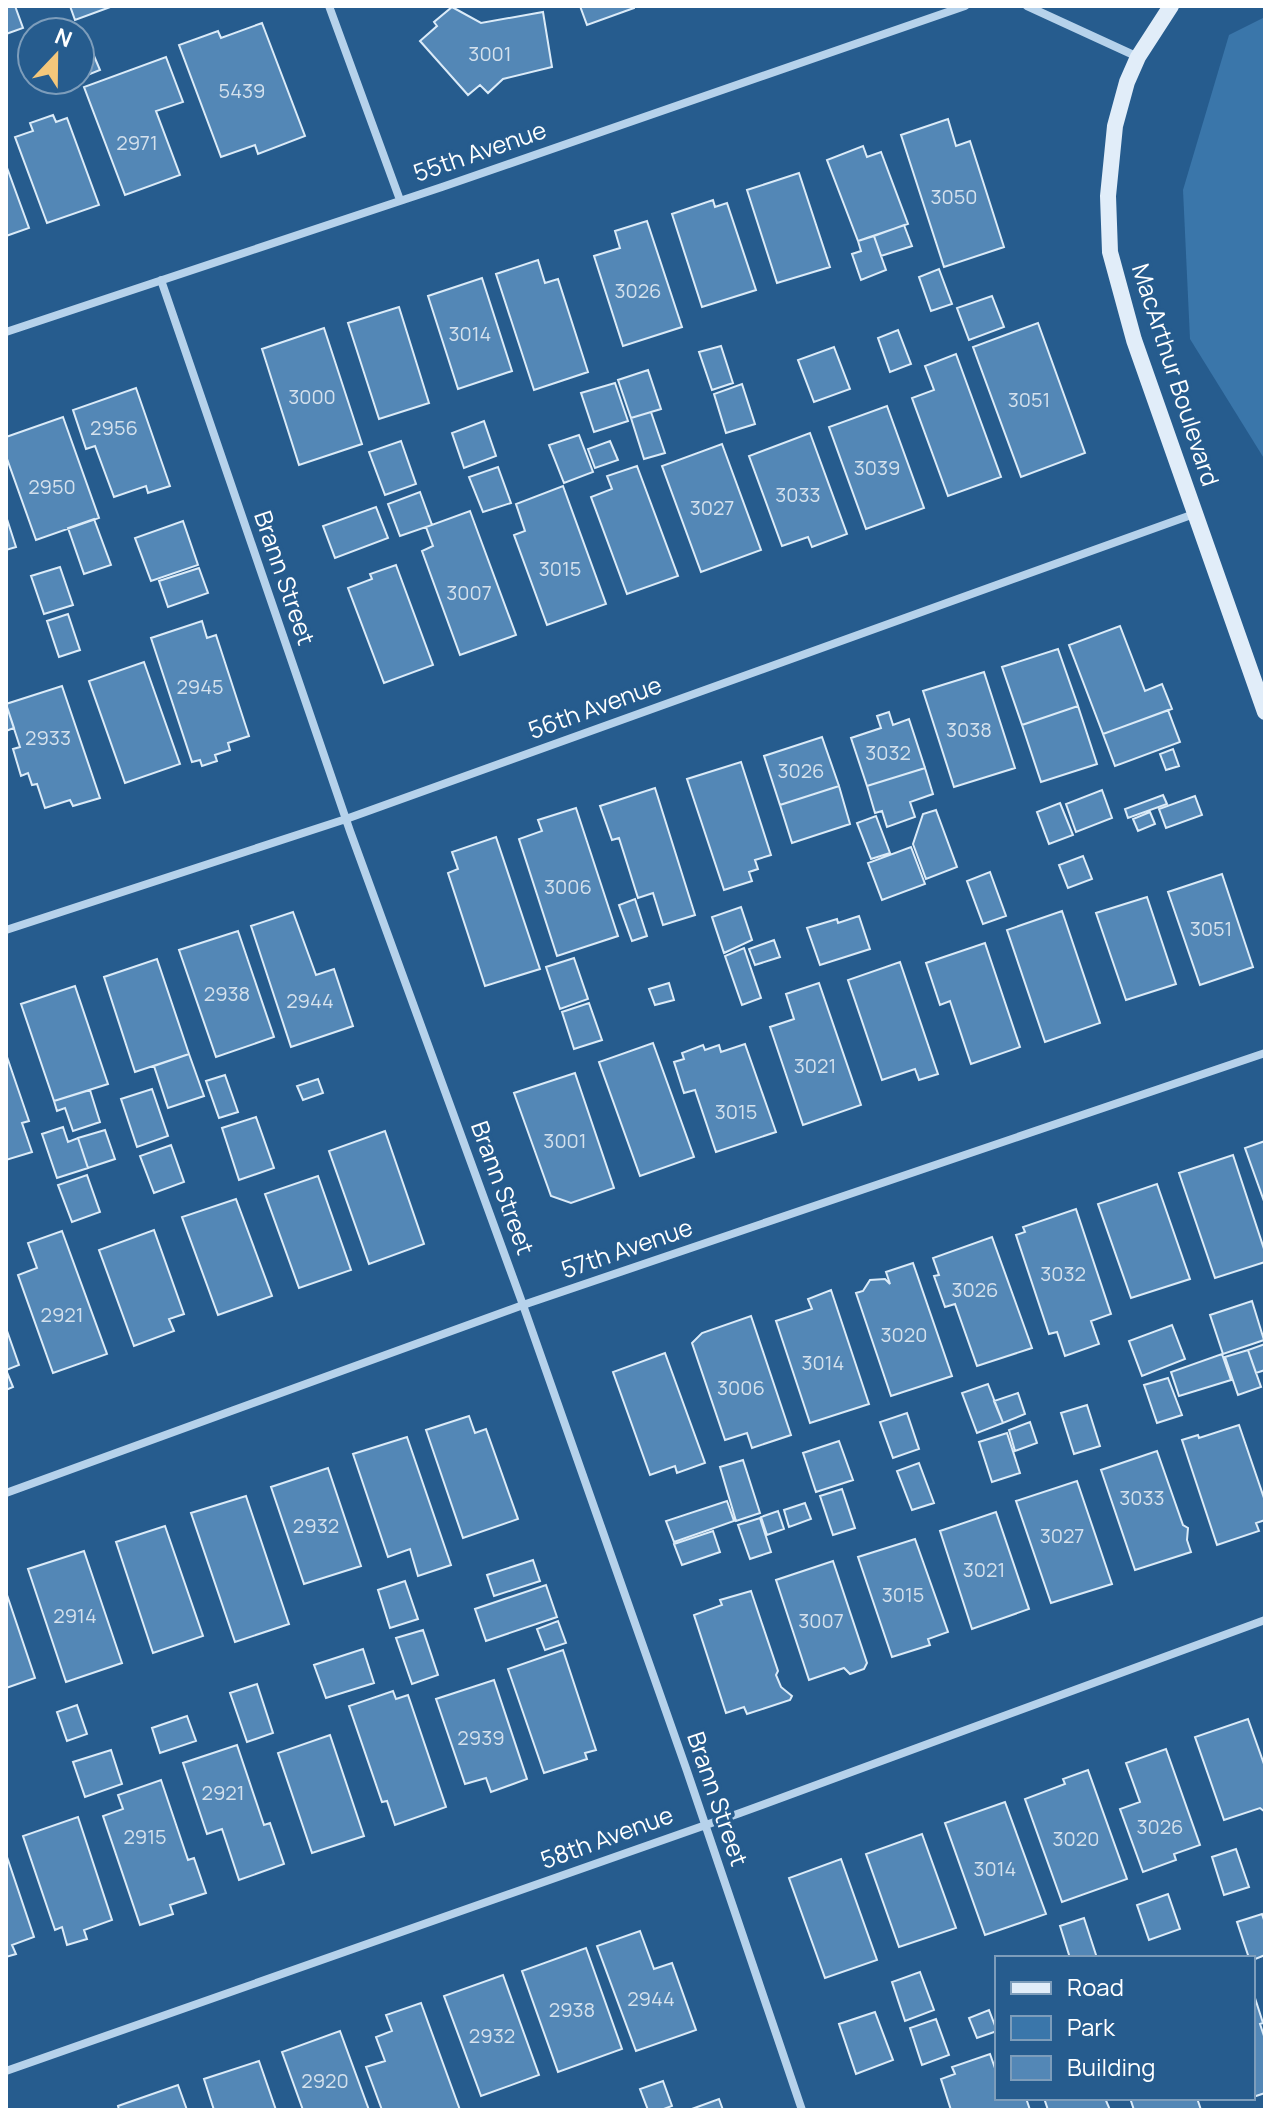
<svg xmlns="http://www.w3.org/2000/svg" width="1271" height="2116" font-family="Manrope,sans-serif">
<rect width="100%" height="100%" fill="#265c8e"/>
<path fill="#3a76aa" d="M1265 17V460L1190 339 1183 190 1229 35Z"/>
<path fill="#5387b6" stroke="#dbebf8" stroke-width="2" d="M6 6H15L23 28 6 34Z
M70 6H113L75 20Z
M580 6H634V8L587 25Z
M452 7 481 23 543 12 552 67 503 79 488 93 480 85 468 95 420 41 437 26 434 22Z
M262 23 305 136 258 154 255 145 221 157 179 45 218 31 221 38Z
M86 37 100 70 80 78V40Z
M166 57 183 102 156 111 180 175 125 195 84 87Z
M45 80H72L73 81 49 90Z
M53 115 56 122 67 118 99 205 47 223 15 137 33 131 30 123Z
M948 119 956 146 970 141 1004 247 944 267 901 135Z
M863 146 867 157 881 152 908 224 858 241 827 160Z
M6 165 29 228 6 236Z
M799 173 830 267 777 283 747 190Z
M713 200 715 207 727 203 756 290 702 307 672 214Z
M647 221 682 327 623 346 594 256 620 248 615 231Z
M904 225 912 246 881 256 874 236Z
M874 236 886 270 861 280 852 254 861 251 858 241Z
M538 260 545 283 558 279 588 372 534 390 496 274Z
M939 269 952 304 931 311 919 277Z
M482 278 512 371 458 389 428 296Z
M992 296 1004 327 969 340 957 308Z
M399 307 429 403 379 419 348 323Z
M1038 323 1085 453 1021 477 973 347Z
M324 328 362 444 299 465 262 349Z
M898 330 911 364 890 372 878 338Z
M721 346 733 383 712 390 699 352Z
M834 347 850 389 814 402 798 360Z
M956 354 1001 477 948 496 912 398 934 390 925 366Z
M648 370 661 409 631 418 618 380Z
M615 383 628 421 594 432 581 393Z
M742 384 755 424 726 433 714 394Z
M136 388 170 486 148 493 146 486 114 497 95 446 86 449 73 410Z
M887 406 924 508 866 529 829 427Z
M651 412 665 453 644 459 631 418Z
M63 417 99 518 36 540 6 456V437Z
M484 421 496 456 464 468 452 433Z
M810 433 847 534 812 547 808 537 782 546 749 456Z
M579 435 593 472 564 483 549 445Z
M401 441 416 484 385 495 369 452Z
M610 441 618 460 595 468 588 449Z
M722 444 761 550 701 572 662 466Z
M637 466 678 576 627 594 591 497 612 489 607 476Z
M498 467 511 503 483 512 469 477Z
M563 486 606 604 547 625 514 535 525 531 516 504Z
M420 492 432 525 400 536 388 504Z
M376 507 388 538 335 558 323 526Z
M470 511 516 635 460 655 422 551 433 546 426 527Z
M6 516 16 547 6 550Z
M94 519 111 565 84 574 68 528Z
M183 521 198 565 151 581 135 538Z
M396 565 433 665 384 683 348 588 372 579 370 574Z
M60 567 73 605 44 614 31 576Z
M199 568 208 593 168 607 159 581Z
M68 614 80 650 59 657 47 621Z
M202 621 207 638 216 635 249 736 228 743 230 750 215 755 217 761 202 766 200 760 192 762 151 638Z
M1120 626 1145 691 1162 684 1172 709 1103 734 1069 645Z
M1058 649 1078 706 1022 725 1002 667Z
M144 662 180 764 125 783 89 681Z
M984 672 1015 768 954 787 923 691Z
M62 686 100 798 73 806 70 800 45 808 37 784 32 785 28 773 21 776 13 749 20 747 6 704Z
M6 704 14 728 6 731Z
M1078 706 1097 764 1041 782 1022 725Z
M1168 710 1180 742 1115 766 1103 734Z
M889 712 893 725 909 719 925 768 867 786 851 738 881 728 877 716Z
M822 737 839 786 780 805 764 756Z
M1173 749 1179 766 1166 770 1160 754Z
M741 762 771 855 755 860 758 869 749 872 752 881 724 890 687 779Z
M925 768 933 794 910 802 915 817 887 827 882 811 875 813 867 786Z
M839 786 850 824 792 843 780 805Z
M655 788 695 915 663 925 653 893 638 898 619 838 612 840 600 806Z
M1102 790 1112 818 1076 832 1066 804Z
M1163 795 1167 804 1128 818 1125 809Z
M1195 796 1202 815 1166 828 1159 809Z
M1060 803 1073 835 1049 844 1037 812Z
M576 808 618 936 557 956 519 839 542 831 538 820Z
M936 810 957 867 926 879 913 844 923 814Z
M1150 812 1155 824 1138 831 1133 819Z
M876 816 890 853 871 859 857 823Z
M496 837 540 969 485 986 448 873 458 869 452 852Z
M911 847 925 884 882 900 868 863Z
M1083 856 1092 879 1068 888 1059 865Z
M990 872 1006 916 983 924 967 881Z
M1222 874 1253 967 1200 985 1168 892Z
M1147 897 1176 984 1126 1000 1096 913Z
M635 899 647 936 632 941 619 905Z
M741 907 752 940 724 953 712 917Z
M1062 911 1100 1023 1045 1042 1007 930Z
M293 912 316 975 334 969 353 1026 291 1047 251 926Z
M859 916 870 949 820 965 807 928 837 919 838 923Z
M238 931 274 1037 216 1057 179 950Z
M774 940 780 957 755 965 749 949Z
M985 943 1020 1047 971 1064 950 1001 940 1005 926 963Z
M744 948 761 998 742 1005 725 956Z
M574 958 588 999 560 1009 546 967Z
M157 959 189 1054 135 1072 104 977Z
M900 962 938 1074 919 1080 915 1069 882 1080 848 980Z
M669 983 674 1000 655 1005 649 989Z
M819 983 861 1105 803 1125 770 1027 794 1019 786 994Z
M75 986 108 1084 54 1101 21 1004Z
M589 1003 602 1040 574 1049 562 1012Z
M653 1043 694 1157 640 1176 599 1062Z
M745 1044 776 1132 716 1152 695 1090 684 1093 674 1062 684 1059 682 1053 703 1045 705 1050 719 1045 721 1052Z
M6 1054 29 1121 22 1123 32 1152 6 1160Z
M189 1054 204 1096 168 1108 154 1066Z
M575 1073 614 1188 571 1203 551 1196 514 1093Z
M225 1075 238 1112 219 1118 206 1081Z
M318 1079 323 1093 303 1100 297 1086Z
M152 1089 168 1136 137 1147 121 1099Z
M90 1090 100 1122 73 1131 65 1108 57 1111 54 1101Z
M256 1117 274 1168 239 1180 222 1128Z
M63 1127 68 1142 78 1138 88 1168 57 1178 42 1134Z
M105 1130 115 1159 88 1168 78 1138Z
M385 1131 424 1244 369 1264 329 1151Z
M1265 1141V1204L1245 1148Z
M171 1145 184 1182 154 1193 140 1156Z
M1233 1155 1265 1252V1262L1215 1278 1179 1173Z
M87 1175 100 1212 72 1222 58 1185Z
M318 1176 351 1270 299 1288 265 1194Z
M1157 1184 1190 1279 1131 1298 1098 1204Z
M236 1199 272 1296 218 1315 182 1217Z
M1076 1209 1111 1314 1091 1321 1099 1344 1065 1356 1057 1332 1049 1334 1016 1235 1025 1232 1023 1227Z
M154 1230 184 1314 169 1319 174 1331 134 1346 99 1250Z
M62 1231 107 1354 53 1373 18 1275 37 1268 28 1243Z
M992 1237 1032 1348 977 1366 955 1304 945 1307 934 1276 939 1275 933 1258Z
M913 1263 952 1376 891 1396 856 1293 863 1291 870 1280 885 1279 890 1284 886 1272Z
M831 1290 869 1404 810 1423 776 1321 812 1309 808 1299Z
M1252 1301 1264 1340 1223 1354 1210 1315Z
M751 1316 791 1435 752 1448 747 1433 725 1440 692 1343 702 1333Z
M1172 1325 1185 1359 1142 1376 1129 1341Z
M6 1328 19 1365 6 1370 13 1387 6 1390Z
M1265 1344V1370L1256 1373 1248 1350Z
M1248 1350 1261 1387 1238 1395 1225 1357Z
M665 1353 705 1463 677 1473 675 1466 650 1475 613 1372Z
M1222 1354 1231 1380 1179 1396 1171 1372Z
M1168 1378 1182 1415 1157 1423 1144 1385Z
M988 1384 1003 1423 977 1433 962 1393Z
M1018 1393 1025 1414 1003 1423 994 1401Z
M1087 1405 1100 1446 1074 1454 1061 1413Z
M907 1413 919 1449 893 1458 880 1422Z
M469 1416 475 1433 486 1429 518 1519 463 1538 426 1430Z
M1030 1422 1037 1443 1015 1451 1009 1430Z
M1239 1425 1265 1501V1520L1256 1523 1259 1531 1217 1545 1182 1440 1198 1435 1199 1438Z
M1007 1433 1020 1473 992 1482 979 1442Z
M407 1437 451 1565 418 1576 410 1549 388 1557 353 1454Z
M839 1441 853 1480 816 1492 803 1453Z
M1157 1451 1183 1525 1188 1528 1187 1540 1191 1552 1135 1570 1101 1470Z
M743 1460 760 1513 736 1521 720 1467Z
M919 1463 934 1503 912 1510 897 1471Z
M328 1468 361 1566 304 1584 271 1487Z
M1077 1481 1112 1584 1051 1603 1016 1501Z
M842 1489 855 1528 833 1535 820 1496Z
M246 1496 289 1624 235 1642 191 1513Z
M727 1501 734 1521 674 1542 666 1521Z
M805 1503 811 1519 789 1527 784 1510Z
M778 1511 784 1529 767 1535 761 1517Z
M996 1512 1029 1609 972 1629 940 1531Z
M760 1518 771 1552 750 1559 738 1525Z
M165 1526 203 1636 153 1653 116 1542Z
M713 1531 720 1552 682 1565 674 1544Z
M915 1539 948 1632 928 1639 930 1645 892 1657 858 1557Z
M84 1551 122 1663 66 1682 28 1569Z
M533 1560 540 1581 494 1596 487 1575Z
M833 1561 867 1663 864 1669 850 1674 844 1668 809 1680 776 1580Z
M405 1581 418 1619 390 1628 378 1590Z
M546 1585 557 1617 486 1641 475 1609Z
M751 1591 778 1671 776 1675 781 1687 792 1696 790 1700 747 1714 744 1707 726 1713 694 1615 722 1605 720 1600Z
M6 1592 35 1678 6 1688Z
M558 1621 566 1643 545 1650 537 1629Z
M423 1630 438 1675 412 1684 396 1638Z
M363 1649 374 1683 326 1698 314 1665Z
M563 1650 596 1750 585 1753 587 1759 544 1773 508 1669Z
M494 1680 527 1779 491 1792 486 1778 465 1784 436 1699Z
M257 1684 273 1733 247 1742 230 1693Z
M393 1691 396 1699 408 1695 446 1807 395 1825 387 1801 382 1802 349 1706Z
M77 1705 87 1734 67 1741 57 1712Z
M187 1716 196 1741 160 1753 152 1728Z
M1248 1719 1265 1767V1812L1260 1808 1224 1820 1195 1737Z
M330 1735 364 1836 312 1853 278 1753Z
M237 1745 264 1825 270 1823 284 1864 239 1880 222 1829 207 1834 183 1763Z
M1166 1749 1200 1845 1174 1854 1176 1860 1143 1872 1120 1809 1140 1802 1126 1763Z
M111 1750 122 1784 85 1797 73 1762Z
M1088 1770 1127 1879 1062 1902 1025 1799 1065 1784 1063 1779Z
M161 1780 188 1860 194 1858 206 1893 170 1905 173 1914 140 1925 103 1816 123 1809 118 1795Z
M1005 1802 1046 1914 985 1935 945 1823Z
M78 1817 112 1920 84 1930 87 1939 67 1945 62 1927 55 1930 23 1836Z
M922 1834 956 1928 899 1947 866 1854Z
M1236 1849 1249 1887 1224 1895 1212 1857Z
M6 1854 34 1937 12 1945 16 1954 6 1957Z
M841 1859 877 1960 825 1978 789 1878Z
M1168 1894 1180 1929 1149 1940 1137 1905Z
M1262 1914 1265 1923V1955L1253 1960 1249 1958 1237 1922Z
M1084 1918 1097 1958H1070L1060 1926Z
M640 1931 654 1969 672 1963 696 2030 636 2051 597 1946Z
M586 1948 622 2049 558 2072 522 1971Z
M920 1972 934 2010 905 2021 892 1982Z
M503 1975 539 2075 481 2096 444 1996Z
M1255 1998 1263 2023 1260 2024 1265 2039V2093L1253 2097V1999Z
M421 2003 460 2110H382L366 2067 385 2061 376 2037 392 2031 386 2015Z
M989 2010 997 2031 977 2038 969 2018Z
M875 2012 893 2060 856 2074 839 2024Z
M936 2019 949 2055 922 2065 910 2028Z
M340 2031 369 2110H303L282 2052Z
M990 2054 997 2074V2098H1026L1030 2110H951L941 2079 955 2074 952 2067Z
M259 2061 276 2110H214L204 2079Z
M663 2081 672 2106 661 2110H648L640 2089Z
M178 2085 187 2110H119L118 2106Z
M1044 2098H1105L1110 2110H1048Z
M1130 2098H1197L1201 2110H1134Z
M719 2099 723 2110H689Z"/>
<g fill="none" stroke-linecap="round" stroke-linejoin="round">
<path stroke="#b6d2eb" stroke-width="8" d="M329 6 400 200
M1027 6 1138 57
M161 280 350 831 523 1305 687 1771 802 2110
M6 332 442 187 965 6
M6 930 346 819 1194 514
M6 1493 523 1305 1265 1053
M6 2071 740 1813 1265 1620"/>
<path stroke="#e1edf9" stroke-width="16" d="M1171 6 1138 57 1127 82 1115 126 1108 196 1110 252 1134 340 1265 712"/>
</g>
<g text-anchor="middle" stroke-width="7" stroke-linejoin="round" paint-order="stroke">
<g font-size="20" fill="#d4e1ed">
<text x="490" y="61">3001</text>
<text x="242" y="98">5439</text>
<text x="137" y="150">2971</text>
<text x="954" y="204">3050</text>
<text x="638" y="298">3026</text>
<text x="470" y="341">3014</text>
<text x="312" y="404">3000</text>
<text x="1029" y="407">3051</text>
<text x="114" y="435">2956</text>
<text x="877" y="475">3039</text>
<text x="52" y="494">2950</text>
<text x="798" y="502">3033</text>
<text x="712" y="515">3027</text>
<text x="560" y="576">3015</text>
<text x="469" y="600">3007</text>
<text x="200" y="694">2945</text>
<text x="969" y="737">3038</text>
<text x="48" y="745">2933</text>
<text x="888" y="760">3032</text>
<text x="801" y="778">3026</text>
<text x="568" y="894">3006</text>
<text x="1211" y="936">3051</text>
<text x="227" y="1001">2938</text>
<text x="310" y="1008">2944</text>
<text x="815" y="1073">3021</text>
<text x="736" y="1119">3015</text>
<text x="565" y="1148">3001</text>
<text x="1063" y="1281">3032</text>
<text x="975" y="1297">3026</text>
<text x="62" y="1322">2921</text>
<text x="904" y="1342">3020</text>
<text x="823" y="1370">3014</text>
<text x="741" y="1395">3006</text>
<text x="1142" y="1505">3033</text>
<text x="316" y="1533">2932</text>
<text x="1062" y="1543">3027</text>
<text x="984" y="1577">3021</text>
<text x="903" y="1602">3015</text>
<text x="75" y="1623">2914</text>
<text x="821" y="1628">3007</text>
<text x="481" y="1745">2939</text>
<text x="223" y="1800">2921</text>
<text x="1160" y="1834">3026</text>
<text x="145" y="1844">2915</text>
<text x="1076" y="1846">3020</text>
<text x="995" y="1876">3014</text>
<text x="651" y="2006">2944</text>
<text x="572" y="2017">2938</text>
<text x="492" y="2043">2932</text>
<text x="325" y="2088">2920</text>
</g>
<g font-size="24" fill="#fff" stroke="#265c8e">
<text transform="translate(480 152) rotate(-19)" y="8">55th Avenue</text>
<text transform="translate(1175 375) rotate(72)" y="8">MacArthur Boulevard</text>
<text transform="translate(284 578) rotate(71)" y="8">Brann Street</text>
<text transform="translate(595 708) rotate(-20)" y="8">56th Avenue</text>
<text transform="translate(502 1188) rotate(70)" y="8">Brann Street</text>
<text transform="translate(627 1249) rotate(-19)" y="8">57th Avenue</text>
<text transform="translate(717 1799) rotate(71)" y="8">Brann Street</text>
<text transform="translate(607 1838) rotate(-20)" y="8">58th Avenue</text>
</g>
</g>
<rect width="1271" height="2116" fill="none" stroke="#ffffff" stroke-width="16"/>
<rect x="995" y="1956" width="260" height="144" fill="#265c8e" stroke="#7d9dbb" stroke-width="2"/>
<rect x="1011" y="1982" width="40" height="12" fill="#e1edf9" stroke="#7d9dbb" stroke-width="2"/>
<text x="1067" y="1996" font-size="24" fill="#ffffff">Road</text>
<rect x="1011" y="2016" width="40" height="24" fill="#3a76aa" stroke="#7d9dbb" stroke-width="2"/>
<text x="1067" y="2036" font-size="24" fill="#ffffff">Park</text>
<rect x="1011" y="2056" width="40" height="24" fill="#5387b6" stroke="#7d9dbb" stroke-width="2"/>
<text x="1067" y="2076" font-size="24" fill="#ffffff">Building</text>
<g transform="translate(56 56) rotate(22)"><circle r="38" fill="#265c8e" stroke="#7d9dbb" stroke-width="2"/>
<path d="M0-6L14 30L0 20L-14 30Z" fill="#f4c77b"/>
<text y="-12" font-size="22" font-weight="bold" text-anchor="middle" fill="#ffffff">N</text>
</g>
</svg>
